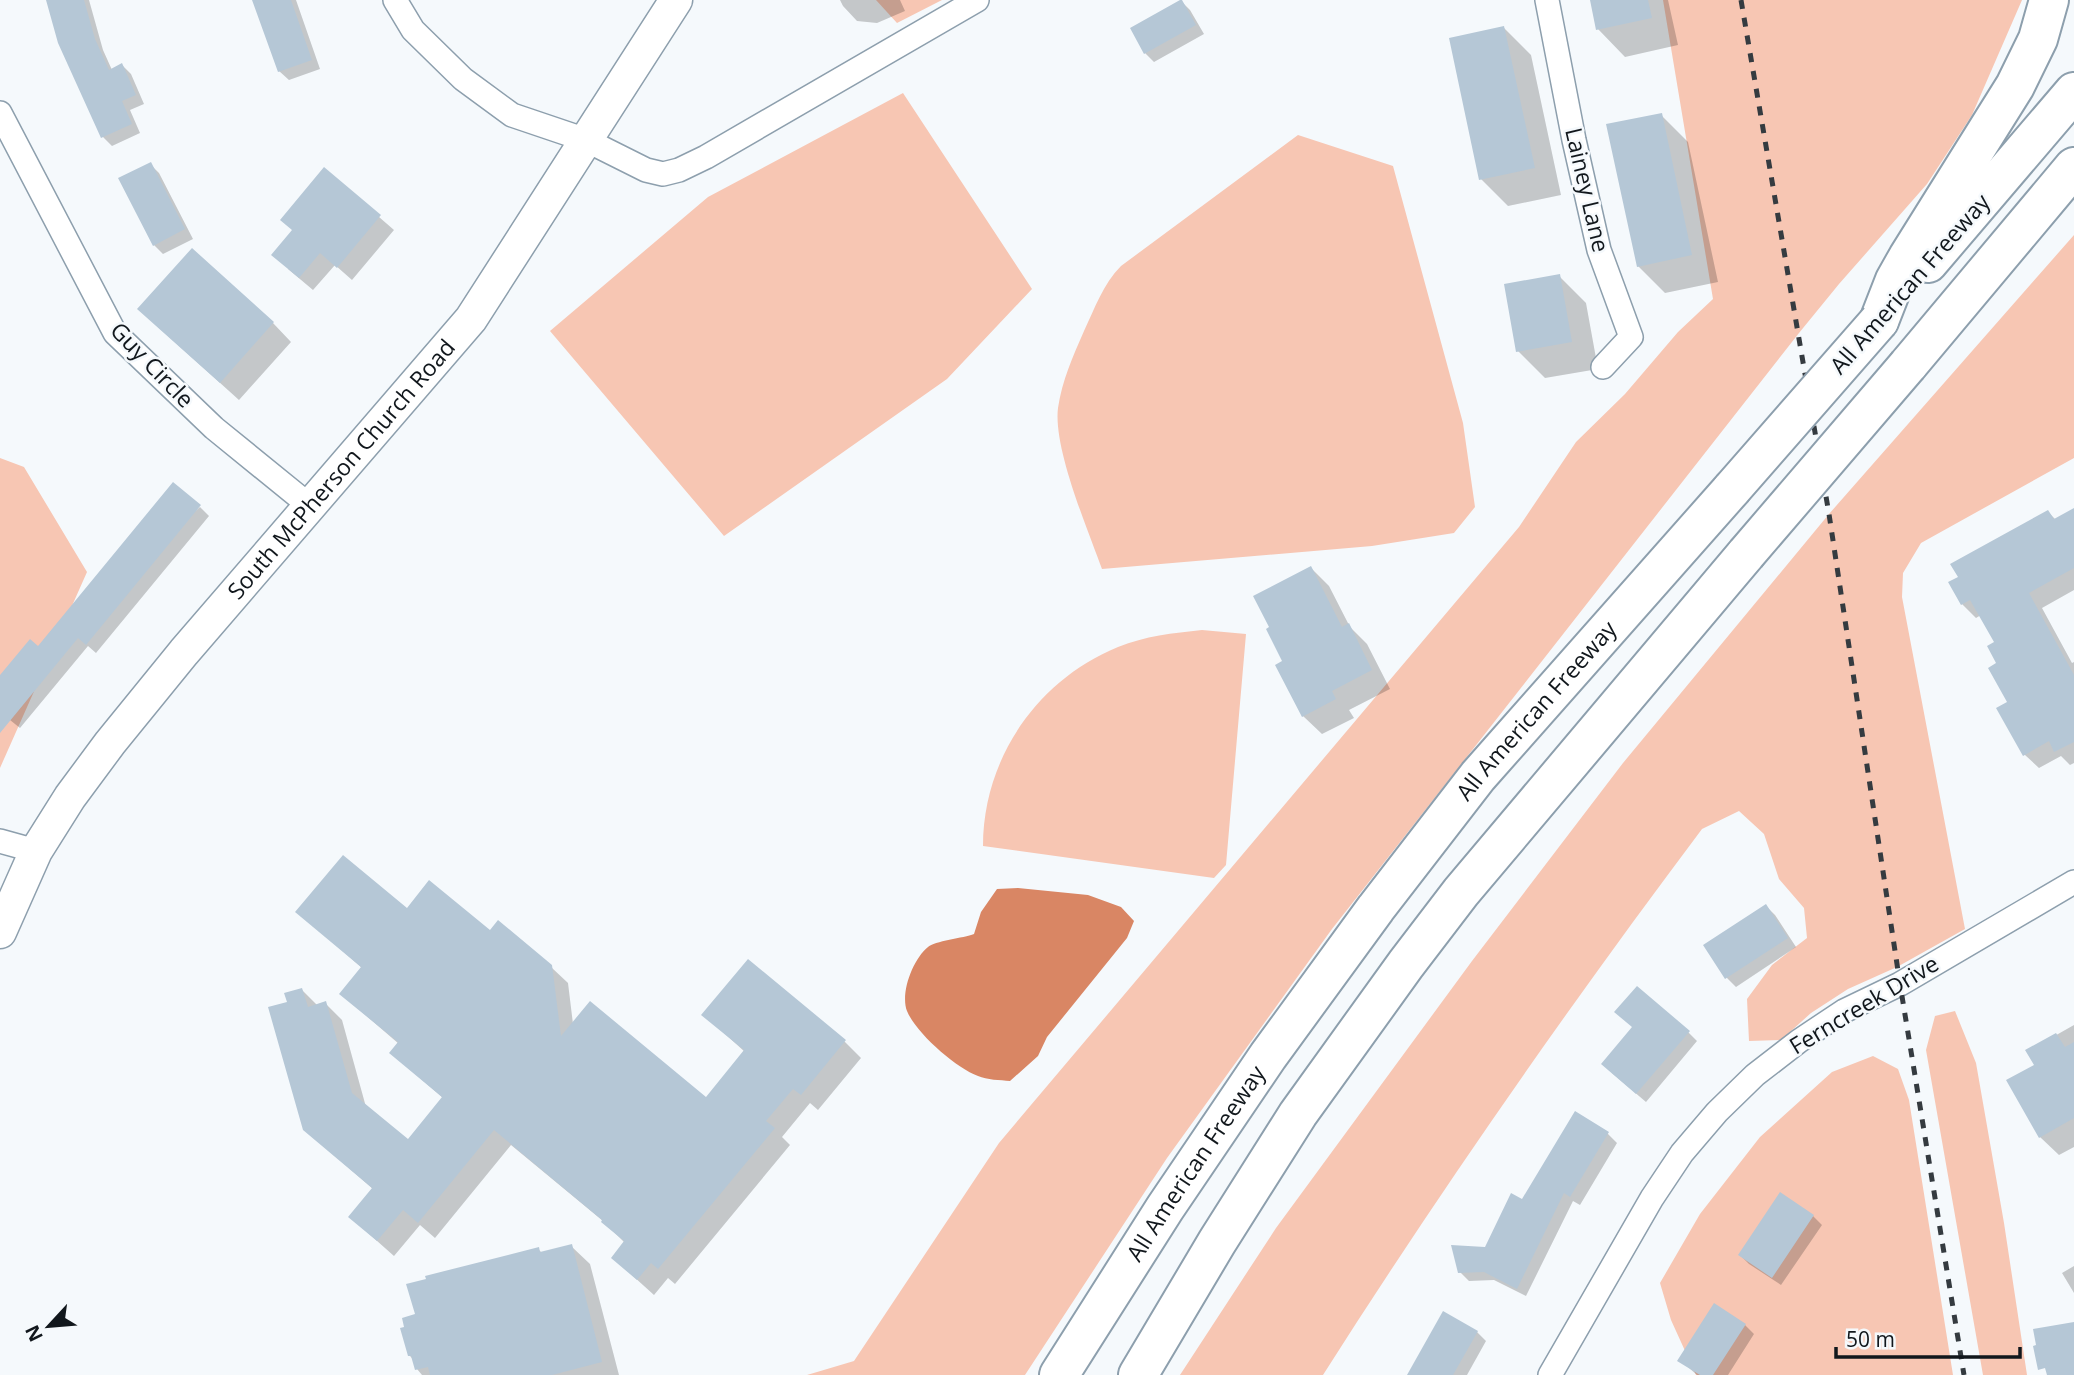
<svg xmlns="http://www.w3.org/2000/svg" width="2074" height="1375" font-family="'Open Sans',sans-serif">
<rect width="100%" height="100%" fill="#f5f9fc"/>
<path fill="#f7c6b3" d="M876 0H942L897 23Z
M1663 0H2022L1972 115 1927 184 1839 284 1799 333 1332 929 1167 1158 1025 1375H807L854 1361 999 1143 1519 527 1576 442 1625 394 1678 332 1713 299Z
M903 93 1032 289 947 379 724 536 550 331 708 197Z
M1298 135 1393 166 1463 423 1475 507 1454 533 1372 546 1102 569C1088 530 1053 448 1058 408 1062 381 1073 356 1084 331 1095 308 1103 284 1121 266Z
M2074 235V458L1921 543 1903 573 1902 597 1965 929 1897 967 1848 989 1811 1013 1781 1040 1749 1041 1747 999 1772 965 1807 938 1804 908 1779 879 1764 834 1739 811 1702 829C1569 1006 1442 1188 1323 1375H1180L1276 1228 1472 961 1623 763 1829 514Z
M0 458 24 467 87 572 0 768Z
M1202 630 1246 634 1226 865 1214 878 983 846C983 759 1037 680 1118 647 1145 636 1173 633 1202 630Z
M1955 1011 1976 1063 2004 1223 2027 1375H1983L1926 1050 1935 1016Z
M1873 1056 1898 1069 1909 1100 1953 1375H1696L1671 1320 1660 1283 1700 1214 1760 1137 1832 1072Z"/>
<path fill="#d98664" d="M1018 888 1088 895 1121 907 1134 921 1127 938 1047 1037 1038 1056 1010 1081C1000 1080 987 1080 978 1076 956 1068 916 1033 907 1011 900 993 913 959 928 947 934 941 964 938 974 934L981 912 997 889Z"/>
<path fill="#0003" d="M47 0H89L103 50 112 70 122 65 131 74 144 104 130 110 140 133 112 146 103 137Z
M260 0H296L320 69 289 80 279 71Z
M840 0H900L905 11 877 23 857 21 843 6Z
M1591 0H1668L1678 45 1625 57 1598 29Z
M1181 1 1190 10 1204 34 1154 62 1145 53Z
M1504 28 1531 55 1561 195 1508 206 1481 179Z
M1661 115 1688 142 1718 282 1665 293 1638 266Z
M150 164 159 173 193 239 163 254 154 245Z
M325 170 394 230 352 280 335 265 313 290 288 269 294 231Z
M1559 276 1586 303 1598 369 1545 378 1518 351Z
M273 323 291 342 239 400 158 327Z
M200 507 209 516 96 653 88 646 20 728 0 712V678L38 648Z
M2074 511V590L2042 608 2072 663 2074 662V763L2070 765 2061 756 2039 768 2025 755 1999 664 1996 643 1981 615 1976 618 1962 604 2048 512 2056 520Z
M1311 568 1329 586 1350 627 1367 644 1390 689 1349 710 1354 718 1322 734 1303 716 1284 662Z
M1766 906 1775 915 1796 947 1736 987 1727 978 1705 946Z
M407 910 490 933 551 967 568 983 573 1024 706 1099 745 1052 704 1015 748 961 845 1042 861 1058 818 1110 810 1103 782 1137 790 1145 675 1284 668 1278 654 1295 613 1258 625 1243 603 1221 511 1145 435 1238 420 1225 394 1256 350 1217 373 1189 304 1129 289 1003 302 990 318 1006 325 1003 342 1020 366 1107 408 1141 443 1098 391 1053 399 1044 341 994 362 968 298 912Z
M2074 1025V1147L2059 1155 2040 1137 2036 1065 2028 1051Z
M1688 1032 1697 1041 1646 1102 1612 1073Z
M1576 1114 1608 1134 1617 1143 1580 1205 1573 1201 1526 1296 1494 1280 1469 1281 1460 1272 1486 1249 1523 1201Z
M1813 1216 1822 1225 1781 1285 1749 1264 1740 1255Z
M571 1246 590 1264 619 1375H422L417 1369 414 1360 409 1355 417 1316 538 1249 542 1253Z
M2074 1266V1293L2062 1273Z
M1715 1306 1745 1325 1754 1334 1728 1375H1697L1680 1360Z
M1477 1332 1486 1341 1467 1375H1409Z"/>
<path fill="#b5c7d6" d="M46 0H84L95 39 109 70 122 63 136 95 122 101 132 124 101 138 58 43Z
M252 0H291L312 60 278 72Z
M1180 0H1182L1196 25 1144 54 1130 28Z
M1590 0H1648L1652 18 1596 30Z
M1504 26 1535 168 1479 180 1449 38Z
M1662 113 1692 255 1637 267 1606 124Z
M151 162 185 229 153 246 118 178Z
M324 167 381 215 337 268 320 253 299 278 271 255 292 230 280 220Z
M192 248 274 322 220 383 137 309Z
M1560 274 1572 342 1516 352 1504 284Z
M173 482 201 505 86 645 78 638 0 733V675L30 639 38 646Z
M2074 508V568L2029 593 2074 675V742L2054 752 2049 741 2023 756 1996 708 2007 702 1988 668 1996 663 1987 646 1994 642 1970 600 1961 605 1948 582 1958 577 1950 564 2048 510 2054 519Z
M1311 566 1342 627 1349 623 1372 670 1332 691 1336 699 1302 717 1275 665 1282 661 1266 629 1269 627 1253 596Z
M343 855 407 908 429 880 490 930 498 920 552 965 561 1036 590 1001 706 1097 744 1050 701 1015 748 959 846 1040 801 1095 793 1089 766 1121 775 1128 658 1269 651 1263 637 1280 611 1258 624 1241 601 1222 602 1220 494 1130 418 1223 403 1210 377 1241 348 1217 372 1188 303 1130 268 1007 287 1002 284 993 302 988 308 1007 326 1001 352 1093 408 1139 442 1097 389 1053 398 1042 339 994 361 967 295 912Z
M1766 904 1788 938 1725 979 1703 945Z
M1637 986 1690 1031 1636 1094 1601 1064 1632 1027 1614 1012Z
M2056 1033 2065 1047 2074 1042V1118L2039 1138 2006 1080 2034 1065 2025 1050Z
M1575 1111 1609 1132 1570 1197 1564 1193 1517 1289 1484 1272 1458 1273 1451 1245 1485 1247 1511 1193 1522 1199Z
M1780 1192 1814 1215 1772 1278 1738 1255Z
M572 1244 602 1362 552 1375H430L428 1367 415 1370 411 1356H408L400 1328 404 1327 402 1318 415 1314 406 1284 426 1279 425 1276 539 1247 540 1252Z
M1714 1303 1746 1324 1713 1375H1700L1677 1361Z
M1443 1311 1478 1331 1453 1375H1407Z
M2074 1322V1375H2047L2045 1368 2038 1370 2033 1346 2036 1345 2033 1329Z"/>
<g fill="none" stroke-linecap="round" stroke-linejoin="round">
<defs>
<path id="street" d="M395 0 413 30 463 79 512 115 586 140 646 170 663 174 679 170 706 157 977 0
M1547 0 1574 140 1599 250 1631 337 1603 367
M0 113 115 333 214 428 310 506
M0 841 36 851
M1550 1375 1652 1198 1682 1153 1717 1112 1755 1075 1799 1041 1844 1011 1900 984 2074 882"/>
<g id="secondary">
<path id="s1" d="M0 932 36 851 70 797 110 743 184 652 471 319 676 0"/>
</g>
<g id="highway">
<path d="M1928 263 2074 92"/>
<path d="M1879 321 1895 280 1908 257 2015 86 2038 39 2049 0"/>
<path d="M1908 365 2074 167"/>
<path id="s2" d="M1059 1375 1165 1208 1268 1056 1376 908 1478 776 1732 489"/>
<path d="M1138 1375 1217 1242 1298 1114 1406 964 1461 892 1746 554"/>
</g>
</defs>
<use href="#street" stroke="#8d9fad" stroke-width="26"/>
<use href="#secondary" stroke="#8d9fad" stroke-width="35"/>
<use href="#highway" stroke="#8d9fad" stroke-width="42"/>
<use href="#street" stroke="#fff" stroke-width="23"/>
<use href="#secondary" stroke="#fff" stroke-width="32"/>
<use href="#highway" stroke="#fff" stroke-width="38"/>
<path stroke="#353b40" stroke-width="5" stroke-dasharray="9 9" stroke-linecap="butt" d="M1741 0 1829 514 1900 984 1964 1375"/>
<defs>
<path id="highway-bridge" d="M1732 489 1879 321
M1746 554 1908 365"/>
</defs>
<use href="#highway-bridge" stroke="#8d9fad" stroke-width="42" stroke-linecap="butt"/>
<use href="#highway-bridge" stroke="#fff" stroke-width="38"/>
</g>
<g text-anchor="middle" stroke-width="5" stroke-linejoin="round" paint-order="stroke">
<g font-size="23" fill="#11171c" stroke="#f5f9fc">
<text transform="translate(1587 190) rotate(77)" y="8">Lainey Lane</text>
<text transform="translate(1910 284) rotate(-49)" y="8">All American Freeway</text>
<text transform="translate(152 365) rotate(46)" y="8">Guy Circle</text>
<text dy="8" stroke="none"><textPath href="#s1" startOffset="578">South McPherson Church Road</textPath></text>
<text dy="8" stroke="none"><textPath href="#s2" startOffset="819">All American Freeway</textPath></text>
<text transform="translate(1864 1005) rotate(-31)" y="8">Ferncreek Drive</text>
<text dy="8" stroke="none"><textPath href="#s2" startOffset="252">All American Freeway</textPath></text>
</g>
</g>
<g transform="translate(49 1326) rotate(244)" stroke="#f5f9fc" stroke-width="5" paint-order="stroke">
<path d="M0-5L12 26L0 18L-12 26Z" fill="#11171c"/>
<text y="-10" font-size="19" font-weight="bold" text-anchor="middle" fill="#11171c">N</text>
</g>
<path d="M1836 1347v10h184v-10" fill="none" stroke="#11171c" stroke-width="3.5"/>
<text x="1846" y="1347" font-size="21" fill="#11171c" stroke="#f5f9fc" stroke-width="5" paint-order="stroke">50 m</text>
</svg>
